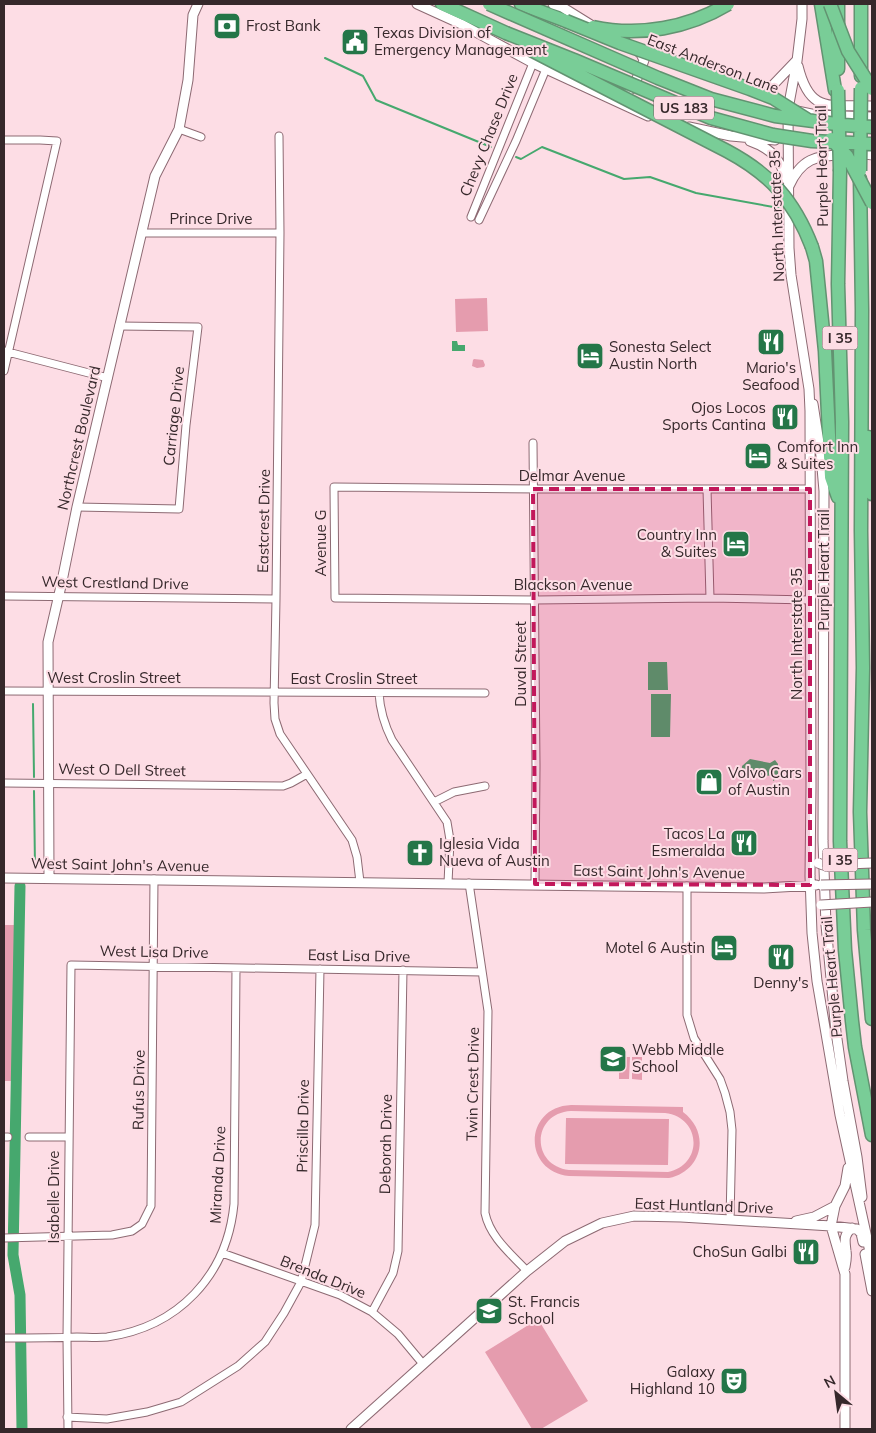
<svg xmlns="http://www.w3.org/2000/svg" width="876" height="1433" font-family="Mulish,sans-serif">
<rect width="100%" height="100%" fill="#fddde5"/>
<path fill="#e59cae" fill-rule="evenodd" d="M487 298 488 331 456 332 455 299Z
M474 359 483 360 485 365 484 367 477 368 472 366 473 360Z
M4 925H17V1081H4Z
M619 1057H630L629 1079H619Z
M632 1057H642V1080L632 1079Z
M571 1105 683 1107V1112C711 1133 702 1171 669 1178L569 1176C522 1171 524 1107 571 1105ZM571 1111 665 1113C701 1117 704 1164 668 1172L569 1170C530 1165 532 1113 571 1111Z
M566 1118 669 1119 668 1165 565 1164Z
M538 1319 588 1401 541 1429H532L485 1352Z"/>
<path fill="#46a86e" d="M452 341H457L458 345H465V351H452Z
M648 662H667L668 690H648Z
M651 694H671L670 737H651Z
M750 759 770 763 775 760 778 764V778L773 781V776L742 774V766Z"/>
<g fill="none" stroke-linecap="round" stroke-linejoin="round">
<path stroke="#46a86e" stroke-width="2" d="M325 58 363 76 376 100 491 147
M516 157 521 159 542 147 624 179 650 177 696 193 779 208
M33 704 34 777
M34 791 35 867"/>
<path stroke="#46a86e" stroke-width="11" d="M20 886 13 1255 20 1295 22 1429"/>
<defs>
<path id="street" d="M179 129 201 137
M279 136 280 233 276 599 274 703 275 719 280 734 352 840 357 857 360 882
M4 140H40L57 141 4 371
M471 217 533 63
M479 220 516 141 546 69
M141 233H280
M4 351 108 378
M533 443 536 766 535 884
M707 489 710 598
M810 489H541L334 487 335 598 535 600 710 598 810 600
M77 507 179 509 186 425 198 327 119 326
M4 596 276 599
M4 691 485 693
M379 693C380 711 384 724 392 740L447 822 450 840 448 883
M4 783 283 786 291 783 307 774
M434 802 454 792 485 786
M469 883 488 1011 485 1213C490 1237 510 1253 527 1271
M687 886V1015L694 1038 720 1079 725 1093 730 1112 732 1130 730 1220
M4 1137H8
M29 1137H69
M4 1238 112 1235 132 1231 142 1224 151 1206 154 879
M222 1253 340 1295 372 1312 398 1334 423 1364
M372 1312 393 1273 398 1251 403 970
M4 1338C28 1338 52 1338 77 1337 87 1337 97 1338 107 1337 178 1327 227 1276 234 1204L236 968
M67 1417 107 1419 147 1412 181 1402 238 1366 265 1342 284 1313 301 1282 315 1225 320 969
M68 1429 67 1338 71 965 482 972"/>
<path id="secondary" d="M417 4 461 24 533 63 648 116
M553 4 562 7 599 30
M802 4V19L797 61 788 109 789 248 791 275 809 389 810 411 811 786 810 876 812 933 817 981 840 1115 872 1261
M798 66C810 115 830 104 872 106
M755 91 773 85 796 61
M619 97C633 94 640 72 644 60L641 54 637 50
M797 111 816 115 872 117
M689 127 731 136 775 140
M750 141C770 148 780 158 786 179
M789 186C801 159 816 155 844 155 854 154 863 153 872 155
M813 404 821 456 824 491 823 841 826 925 836 1032 843 1081 857 1157 862 1197
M49 877 48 642 61 586 77 507 155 176 179 129 188 80 193 15 198 4
M4 878 764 888 816 885
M796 1221 814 1217 835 1206
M865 1254 872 1291
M845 1267C846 1262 847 1256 846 1251 845 1241 843 1235 852 1228
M351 1429 527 1271 565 1241 602 1223 634 1216 681 1217 831 1226 857 1229 861 1233 863 1242
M845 1429V1274L831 1226 835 1206 845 1186 848 1168"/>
<path id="highway" d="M442 4 506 33
M521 4 566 21
M821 4 835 90
M838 69V4
M861 76V4
M840 171 838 284 842 422 840 841 845 950 852 1021 855 1047 872 1135
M860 179 862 310 861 531 863 668 860 812 864 930 872 1019
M812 247 816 261 825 351 831 477 838 497
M868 437 872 494"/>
</defs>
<use href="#street" stroke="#8d6a73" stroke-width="9"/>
<use href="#secondary" stroke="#8d6a73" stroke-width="11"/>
<use href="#highway" stroke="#629371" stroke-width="15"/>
<use href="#street" stroke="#fff" stroke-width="7"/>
<use href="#secondary" stroke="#fff" stroke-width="9"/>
<use href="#highway" stroke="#79cd97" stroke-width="12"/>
<defs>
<path id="secondary-bridge" d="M818 863 823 865 872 863
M821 885 872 884
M821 905 872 902"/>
<path id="highway-bridge" d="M489 4 658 78 711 99 775 116 844 125 872 127
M830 4 848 51 872 89
M566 21 620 43 750 89 773 98 808 120
M593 27C640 37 688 28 728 4
M506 33 574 60 711 118 773 135 812 141 872 144
M531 50 727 151C770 174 794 200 812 247
M838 90 840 171
M831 139 847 156 872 203
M860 171 861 88"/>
</defs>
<use href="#secondary-bridge" stroke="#8d6a73" stroke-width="11" stroke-linecap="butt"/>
<use href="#highway-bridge" stroke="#629371" stroke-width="15" stroke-linecap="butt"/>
<use href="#secondary-bridge" stroke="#fff" stroke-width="9"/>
<use href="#highway-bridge" stroke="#79cd97" stroke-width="12"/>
</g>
<path fill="#c2185b" fill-opacity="0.2" stroke="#c2185b" stroke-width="4" stroke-dasharray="10 6" stroke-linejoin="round" d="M533 489H810V885L535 884Z"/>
<defs>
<symbol id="bank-square" viewBox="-11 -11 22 22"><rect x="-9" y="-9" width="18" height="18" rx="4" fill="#247648" stroke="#fddde5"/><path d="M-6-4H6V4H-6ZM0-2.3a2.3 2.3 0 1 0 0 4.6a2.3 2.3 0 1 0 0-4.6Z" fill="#fff"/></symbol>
<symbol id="civic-square" viewBox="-11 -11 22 22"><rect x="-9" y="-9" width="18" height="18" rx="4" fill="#247648" stroke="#fddde5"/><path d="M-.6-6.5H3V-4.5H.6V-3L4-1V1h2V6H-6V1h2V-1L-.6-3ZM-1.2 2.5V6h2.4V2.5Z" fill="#fff"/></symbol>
<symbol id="restaurant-square" viewBox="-11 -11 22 22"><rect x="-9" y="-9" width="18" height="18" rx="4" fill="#247648" stroke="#fddde5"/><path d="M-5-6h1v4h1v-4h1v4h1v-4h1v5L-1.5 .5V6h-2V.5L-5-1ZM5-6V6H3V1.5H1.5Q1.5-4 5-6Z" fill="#fff"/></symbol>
<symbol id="hotel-square" viewBox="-11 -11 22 22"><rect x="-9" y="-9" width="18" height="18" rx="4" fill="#247648" stroke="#fddde5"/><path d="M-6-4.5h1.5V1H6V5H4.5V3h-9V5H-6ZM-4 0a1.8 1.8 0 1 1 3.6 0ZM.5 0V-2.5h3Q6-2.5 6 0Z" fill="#fff"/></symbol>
<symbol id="shop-square" viewBox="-11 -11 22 22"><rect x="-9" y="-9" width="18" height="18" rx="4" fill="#247648" stroke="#fddde5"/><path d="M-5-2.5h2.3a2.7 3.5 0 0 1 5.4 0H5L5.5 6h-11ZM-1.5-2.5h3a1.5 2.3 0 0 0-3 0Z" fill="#fff"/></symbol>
<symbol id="church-square" viewBox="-11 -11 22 22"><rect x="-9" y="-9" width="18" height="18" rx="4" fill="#247648" stroke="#fddde5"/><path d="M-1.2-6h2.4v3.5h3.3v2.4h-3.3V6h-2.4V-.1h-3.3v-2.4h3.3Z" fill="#fff"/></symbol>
<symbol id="school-square" viewBox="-11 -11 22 22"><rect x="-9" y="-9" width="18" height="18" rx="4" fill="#247648" stroke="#fddde5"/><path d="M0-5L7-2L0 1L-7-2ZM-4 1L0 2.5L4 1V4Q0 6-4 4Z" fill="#fff"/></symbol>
<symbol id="theatre-square" viewBox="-11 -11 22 22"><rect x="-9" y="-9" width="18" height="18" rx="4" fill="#247648" stroke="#fddde5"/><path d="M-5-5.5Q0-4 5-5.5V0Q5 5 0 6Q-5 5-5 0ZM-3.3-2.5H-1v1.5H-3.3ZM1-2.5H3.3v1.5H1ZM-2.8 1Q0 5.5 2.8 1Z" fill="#fff"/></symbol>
</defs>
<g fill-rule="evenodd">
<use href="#bank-square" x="211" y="10" width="32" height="32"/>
<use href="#civic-square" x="339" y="26" width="32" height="32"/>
<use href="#restaurant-square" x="755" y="326" width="32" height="32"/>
<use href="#hotel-square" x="574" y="340" width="32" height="32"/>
<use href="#restaurant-square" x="769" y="401" width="32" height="32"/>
<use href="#hotel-square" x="742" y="440" width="32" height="32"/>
<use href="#hotel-square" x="720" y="528" width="32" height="32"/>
<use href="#shop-square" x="693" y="766" width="32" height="32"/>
<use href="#restaurant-square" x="728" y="827" width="32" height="32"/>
<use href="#church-square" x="404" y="837" width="32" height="32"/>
<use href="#hotel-square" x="708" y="932" width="32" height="32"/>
<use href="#restaurant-square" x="765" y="941" width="32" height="32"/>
<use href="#school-square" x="597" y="1043" width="32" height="32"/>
<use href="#restaurant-square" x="790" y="1236" width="32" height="32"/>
<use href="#school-square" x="473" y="1295" width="32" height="32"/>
<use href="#theatre-square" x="718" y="1365" width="32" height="32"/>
</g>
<g text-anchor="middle" stroke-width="4" stroke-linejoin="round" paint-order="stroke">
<g fill="#fddde5" stroke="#725e63" stroke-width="1">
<rect x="654" y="96.5" width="60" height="23" rx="4"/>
<rect x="822.5" y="326.5" width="35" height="23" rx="4"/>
<rect x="822.5" y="848.5" width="35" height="23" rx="4"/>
</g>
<g font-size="14" font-weight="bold" fill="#36282b">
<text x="684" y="113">US 183</text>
<text x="840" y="343">I 35</text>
<text x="840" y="865">I 35</text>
</g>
<g font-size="15" fill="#36282b" stroke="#fddde5" text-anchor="start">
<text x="246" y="31">Frost Bank</text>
<text x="374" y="38">Texas Division of<tspan x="374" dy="17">Emergency Management</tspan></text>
<text x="609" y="352">Sonesta Select<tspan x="609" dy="17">Austin North</tspan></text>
<text x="771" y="373" text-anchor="middle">Mario's<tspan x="771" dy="17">Seafood</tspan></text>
<text x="766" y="413" text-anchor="end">Ojos Locos<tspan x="766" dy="17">Sports Cantina</tspan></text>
<text x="777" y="452">Comfort Inn<tspan x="777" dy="17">&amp; Suites</tspan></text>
<text x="717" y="540" text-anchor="end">Country Inn<tspan x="717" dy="17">&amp; Suites</tspan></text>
<text x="728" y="778">Volvo Cars<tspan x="728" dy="17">of Austin</tspan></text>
<text x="725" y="839" text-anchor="end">Tacos La<tspan x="725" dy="17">Esmeralda</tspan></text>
<text x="439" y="849">Iglesia Vida<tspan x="439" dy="17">Nueva of Austin</tspan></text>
<text x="705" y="953" text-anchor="end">Motel 6 Austin</text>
<text x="781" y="988" text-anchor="middle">Denny's</text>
<text x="632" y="1055">Webb Middle<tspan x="632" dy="17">School</tspan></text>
<text x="787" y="1257" text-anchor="end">ChoSun Galbi</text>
<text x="508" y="1307">St. Francis<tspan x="508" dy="17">School</tspan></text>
<text x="715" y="1377" text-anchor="end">Galaxy<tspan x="715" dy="17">Highland 10</tspan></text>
</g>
<g font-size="15" fill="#36282b" stroke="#fddde5">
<text transform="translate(713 64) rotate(21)" y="5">East Anderson Lane</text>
<text transform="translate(489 135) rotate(-68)" y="5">Chevy Chase Drive</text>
<text transform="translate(822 166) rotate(-91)" y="5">Purple Heart Trail</text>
<text transform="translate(777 216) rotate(-92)" y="5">North Interstate 35</text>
<text x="211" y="224">Prince Drive</text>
<text transform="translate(174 416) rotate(-84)" y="5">Carriage Drive</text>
<text transform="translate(79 438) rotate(-77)" y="5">Northcrest Boulevard</text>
<text x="572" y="481">Delmar Avenue</text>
<text transform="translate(264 521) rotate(-89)" y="5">Eastcrest Drive</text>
<text transform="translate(321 543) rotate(-90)" y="5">Avenue G</text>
<text transform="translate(824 570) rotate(-90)" y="5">Purple Heart Trail</text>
<text transform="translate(115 583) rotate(1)" y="5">West Crestland Drive</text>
<text x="573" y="590">Blackson Avenue</text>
<text transform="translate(797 634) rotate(-90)" y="5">North Interstate 35</text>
<text transform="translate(521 664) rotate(-90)" y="5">Duval Street</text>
<text x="114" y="683">West Croslin Street</text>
<text x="354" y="684">East Croslin Street</text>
<text transform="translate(122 770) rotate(1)" y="5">West O Dell Street</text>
<text transform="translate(120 865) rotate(1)" y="5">West Saint John's Avenue</text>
<text transform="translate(659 872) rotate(1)" y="5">East Saint John's Avenue</text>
<text transform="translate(154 952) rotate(1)" y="5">West Lisa Drive</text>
<text transform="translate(359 956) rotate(1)" y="5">East Lisa Drive</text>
<text transform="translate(832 977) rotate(-95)" y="5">Purple Heart Trail</text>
<text transform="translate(473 1084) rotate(-89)" y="5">Twin Crest Drive</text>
<text transform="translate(139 1090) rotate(-89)" y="5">Rufus Drive</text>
<text transform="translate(303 1126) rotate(-89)" y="5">Priscilla Drive</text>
<text transform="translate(386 1144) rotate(-89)" y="5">Deborah Drive</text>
<text transform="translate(218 1175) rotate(-87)" y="5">Miranda Drive</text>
<text transform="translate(54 1197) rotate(-90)" y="5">Isabelle Drive</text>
<text transform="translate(704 1206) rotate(2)" y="5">East Huntland Drive</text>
<text transform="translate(323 1277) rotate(22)" y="5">Brenda Drive</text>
</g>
</g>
<rect width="876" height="1433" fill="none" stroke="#36282b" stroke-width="10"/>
<g transform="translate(836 1393) rotate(331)" stroke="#fddde5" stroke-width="4" paint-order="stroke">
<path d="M0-4L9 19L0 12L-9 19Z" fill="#36282b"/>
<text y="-8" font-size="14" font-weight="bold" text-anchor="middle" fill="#36282b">N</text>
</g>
</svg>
